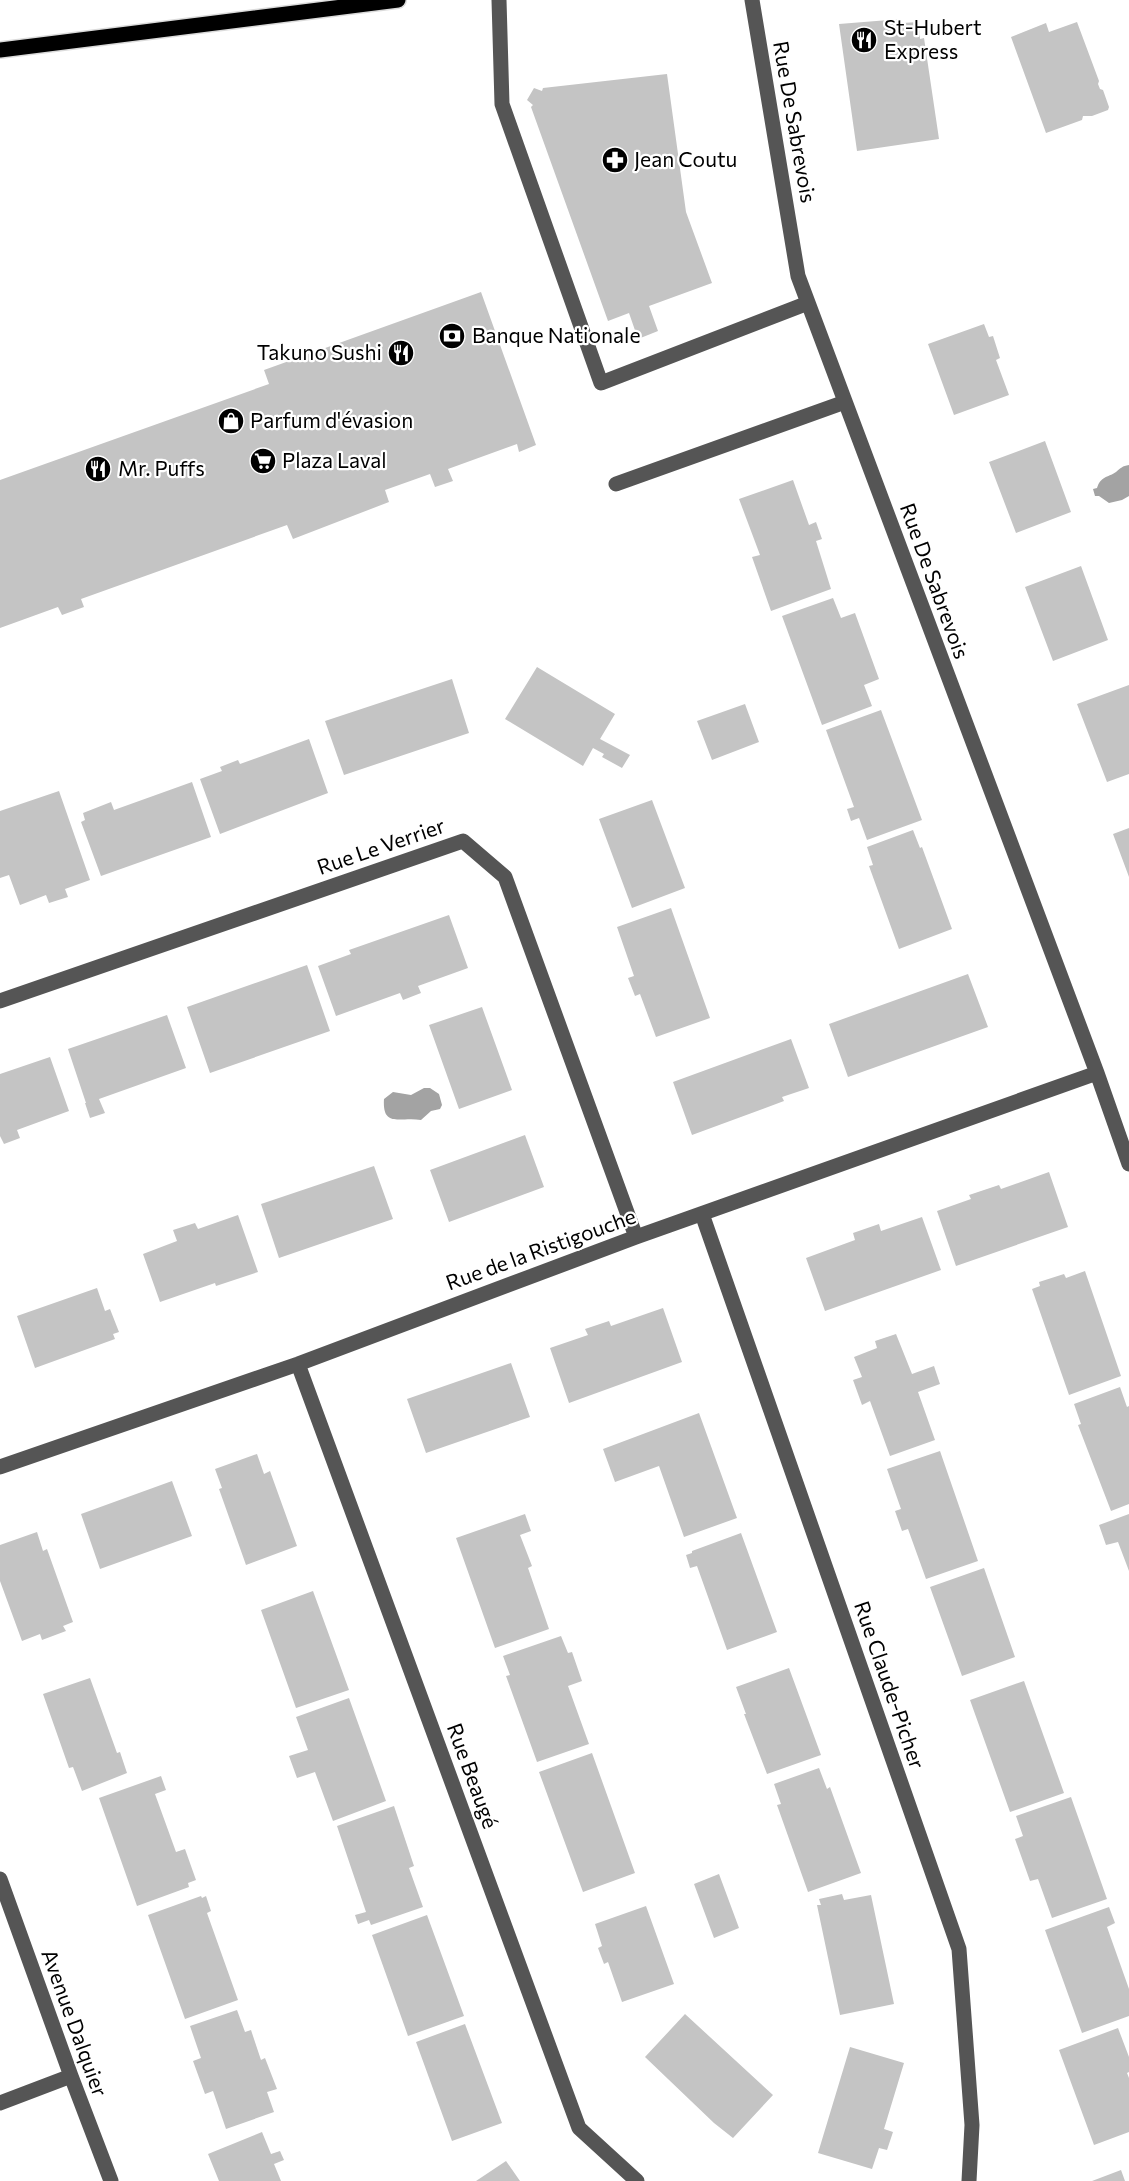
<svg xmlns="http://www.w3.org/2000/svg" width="1129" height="2181" font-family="Commissioner,sans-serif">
<rect width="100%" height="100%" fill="#fff"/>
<path fill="#a3a3a3" d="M1129 465V496L1122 500 1109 503 1099 496H1095L1093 489 1097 488C1101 476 1107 478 1116 472 1121 468 1122 466 1129 465Z
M424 1088H430L439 1094 442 1105 440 1109 431 1111 421 1120C401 1116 382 1129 384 1099L393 1092 411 1095Z"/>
<path fill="#c4c4c4" d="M901 19 902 23 919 22 920 39 924 38 939 139 857 151 839 24Z
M1077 22 1099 81 1098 84 1100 89 1103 90 1109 107 1108 110 1092 116H1083L1082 120 1046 133 1011 37 1046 23 1049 32Z
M667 74 686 212 712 283 649 306 658 331 638 339 629 313 608 321 531 107 533 105 527 100 534 88 542 91 543 88Z
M481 292 536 445 519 452 517 444 448 469 453 481 435 487 430 474 385 490 389 502 293 539 287 525 81 599 84 607 62 615 58 607 0 628V480L269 384 264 370Z
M984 324 989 337 993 336 1000 358 996 360 1009 395 954 415 928 344Z
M1045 441 1071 512 1016 533 989 462Z
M793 480 809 525 816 522 822 539 816 541 831 589 771 611 752 557 760 555 739 499Z
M1081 566 1108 640 1053 661 1025 587Z
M833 598 841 618 855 613 879 679 864 685 872 706 822 725 782 616Z
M537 667 615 714 600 739 630 755 622 768 602 757 604 754 593 748 583 766 505 719Z
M452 679 469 733 344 775 325 721Z
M1129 685V774L1107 782 1077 704Z
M745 704 759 742 712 760 697 721Z
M881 710 922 820 867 840 859 818 851 821 847 809 854 807 826 730Z
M309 739 328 793 220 834 200 779 222 771 220 767 238 760 240 764Z
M192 782 211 837 101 876 81 822 85 820 83 813 111 802 114 810Z
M59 791 90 880 65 889 68 897 49 903 46 895 20 905 9 875 0 878V811Z
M652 800 685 888 632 908 599 819Z
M1129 828V877L1113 834Z
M913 830 920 848 922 847 952 929 899 949 869 866 873 865 867 847Z
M671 908 710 1018 656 1037 640 994 635 996 628 978 634 976 617 927Z
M449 915 468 968 418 986 421 993 403 1000 400 993 336 1016 318 966 351 954 349 950Z
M307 965 330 1031 210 1073 187 1007Z
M968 974 988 1027 848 1077 829 1024Z
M482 1007 512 1090 459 1109 429 1025Z
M167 1015 186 1068 99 1099 105 1113 90 1118 85 1103H86L68 1049Z
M791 1039 809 1088 782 1097 784 1101 692 1135 673 1082Z
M50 1057 69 1111 17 1130 20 1138 4 1144 0 1136V1074Z
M525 1135 544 1187 449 1222 430 1170Z
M374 1166 393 1219 279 1258 261 1204Z
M1049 1172 1068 1227 956 1266 937 1211 971 1199 969 1195 999 1185 1001 1189Z
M238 1215 258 1272 216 1286 215 1283 160 1302 143 1254 177 1241 173 1230 195 1223 198 1229Z
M922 1217 941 1270 825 1311 806 1258 855 1240 853 1233 879 1224 881 1231Z
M1085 1271 1121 1376 1069 1395 1032 1289 1040 1286 1039 1282 1064 1274 1066 1278Z
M97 1288 105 1311 110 1309 119 1332 113 1334 115 1339 35 1368 17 1316Z
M663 1308 682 1362 569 1403 550 1348 588 1335 585 1329 609 1321 611 1326Z
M896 1334 912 1374 934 1366 940 1384 918 1392 935 1440 890 1456 870 1401 862 1405 853 1380 862 1377 854 1357 877 1348 875 1341Z
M511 1363 530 1417 426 1453 407 1399Z
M1120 1387 1127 1407 1129 1406V1504L1111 1511 1078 1425 1081 1424 1074 1404Z
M699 1413 737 1518 684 1537 659 1466 615 1482 603 1449Z
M940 1451 978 1561 926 1579 908 1529 902 1531 895 1511 901 1509 887 1469Z
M257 1454 264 1474 270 1471 297 1546 246 1565 219 1489 222 1488 215 1469Z
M172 1481 192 1536 100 1569 81 1514Z
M525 1514 531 1531 520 1535 532 1566 528 1568 549 1629 495 1648 456 1538Z
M1129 1514V1571L1118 1542 1106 1545 1099 1525Z
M37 1532 43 1551 47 1549 73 1622 63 1626 66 1631 42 1640 40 1634 22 1641 0 1581V1545Z
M741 1533 777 1632 727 1650 697 1566 690 1568 686 1555 692 1553V1551Z
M984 1568 1015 1657 962 1676 930 1587Z
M313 1591 349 1690 296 1708 261 1610Z
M561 1636 568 1653 572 1652 582 1681 568 1686 589 1744 537 1762 506 1676 510 1675 503 1656Z
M789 1668 821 1755 767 1774 744 1714H746L736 1687Z
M90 1678 117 1753 120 1752 127 1773 82 1791 73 1767 69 1768 43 1694Z
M1024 1681 1064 1793 1010 1812 970 1700Z
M349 1698 386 1801 333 1821 315 1772 297 1778 289 1756 308 1750 296 1717Z
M592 1753 635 1873 583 1892 539 1772Z
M819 1768 827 1789 830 1787 861 1873 808 1892 777 1805 781 1804 774 1784Z
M161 1776 166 1790 155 1794 176 1852 185 1849 196 1880 188 1883 189 1887 137 1906 99 1798Z
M1071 1797 1107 1899 1052 1918 1038 1879 1030 1881 1015 1839 1023 1836 1016 1816Z
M394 1806 414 1866 409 1868 423 1907 371 1925 369 1920 358 1924 355 1915 366 1912 337 1826Z
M719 1874 739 1928 714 1938 694 1884Z
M842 1894 844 1900 871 1895 894 2004 840 2015 817 1905H821L819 1899Z
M201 1896 202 1898 206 1896 211 1911 207 1913 238 2000 185 2019 148 1915Z
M646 1906 674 1984 622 2002 608 1962 604 1964 598 1948 602 1946 595 1924Z
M1109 1907 1115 1923 1107 1927 1129 1989V2016L1082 2033 1045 1930Z
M427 1915 464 2016 408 2036 372 1935Z
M237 2010 245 2032 251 2030 261 2060 265 2058 277 2089 267 2092 274 2112 226 2129 213 2091 205 2094 193 2061 201 2058 190 2026Z
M685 2014 773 2095 733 2138 714 2123 645 2057Z
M465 2024 502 2123 452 2141 416 2042Z
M1118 2028 1129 2057V2072L1127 2073 1129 2078V2132L1094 2145 1059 2050Z
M850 2047 904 2063 884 2129 893 2132 887 2150 879 2148 872 2169 818 2153Z
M262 2132 271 2154 280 2151 284 2160 274 2164 281 2181H219L208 2154Z
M506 2161 520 2181H476Z
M1121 2170 1125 2181H1092Z"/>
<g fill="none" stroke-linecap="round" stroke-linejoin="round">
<defs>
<path id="major" d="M0 50 398 0"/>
</defs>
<use href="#major" stroke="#dbdbdb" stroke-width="18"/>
<path stroke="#555" stroke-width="15" d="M499 0 502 104 601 383 808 303
M752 0 798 276 1097 1073 1129 1164
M616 484 845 402
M0 1001 463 841 505 877 636 1237
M702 1214 959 1949 972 2125 969 2181
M298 1364 579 2128 637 2181
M0 1467 298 1364 636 1237 1097 1073
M0 1879 71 2076 111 2181
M0 2103 71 2076"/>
<use href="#major" stroke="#000" stroke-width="15"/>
</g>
<defs>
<symbol id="restaurant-disc" viewBox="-11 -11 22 22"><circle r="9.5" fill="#000" stroke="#fff"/><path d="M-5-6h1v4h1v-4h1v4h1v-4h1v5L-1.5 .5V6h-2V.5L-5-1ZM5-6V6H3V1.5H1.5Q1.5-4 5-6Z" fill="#fff"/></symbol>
<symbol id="pharmacy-disc" viewBox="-11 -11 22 22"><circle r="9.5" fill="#000" stroke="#fff"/><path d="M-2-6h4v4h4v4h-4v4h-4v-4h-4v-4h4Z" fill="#fff"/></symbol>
<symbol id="bank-disc" viewBox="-11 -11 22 22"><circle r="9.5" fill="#000" stroke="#fff"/><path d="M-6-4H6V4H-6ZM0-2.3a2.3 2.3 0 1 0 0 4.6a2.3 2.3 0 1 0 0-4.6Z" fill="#fff"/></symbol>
<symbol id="shop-disc" viewBox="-11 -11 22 22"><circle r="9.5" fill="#000" stroke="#fff"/><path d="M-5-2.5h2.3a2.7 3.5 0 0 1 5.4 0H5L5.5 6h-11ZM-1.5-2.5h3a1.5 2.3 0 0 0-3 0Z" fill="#fff"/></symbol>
<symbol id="supermarket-disc" viewBox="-11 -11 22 22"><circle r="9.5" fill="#000" stroke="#fff"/><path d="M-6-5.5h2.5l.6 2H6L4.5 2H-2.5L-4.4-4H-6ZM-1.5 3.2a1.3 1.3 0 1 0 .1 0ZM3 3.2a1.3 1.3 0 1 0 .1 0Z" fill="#fff"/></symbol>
</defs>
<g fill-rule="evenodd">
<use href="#restaurant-disc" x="849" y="25" width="30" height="30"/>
<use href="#pharmacy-disc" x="600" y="145" width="30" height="30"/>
<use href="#bank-disc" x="437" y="321" width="30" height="30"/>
<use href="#restaurant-disc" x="386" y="338" width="30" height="30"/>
<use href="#shop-disc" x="216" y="406" width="30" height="30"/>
<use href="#supermarket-disc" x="248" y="446" width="30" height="30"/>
<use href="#restaurant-disc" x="83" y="454" width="30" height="30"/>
</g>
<g text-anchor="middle" stroke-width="4.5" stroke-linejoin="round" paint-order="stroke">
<g font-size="21" fill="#000" stroke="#fff" text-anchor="start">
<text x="884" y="35">St-Hubert<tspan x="884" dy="24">Express</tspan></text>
<text x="634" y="167">Jean Coutu</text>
<text x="472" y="343">Banque Nationale</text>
<text x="382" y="360" text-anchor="end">Takuno Sushi</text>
<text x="250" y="428">Parfum d'évasion</text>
<text x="282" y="468">Plaza Laval</text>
<text x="118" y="476">Mr. Puffs</text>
</g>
<g font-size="21" fill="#000" stroke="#fff">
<text transform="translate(794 122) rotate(80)" y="7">Rue De Sabrevois</text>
<text transform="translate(934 581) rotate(70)" y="7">Rue De Sabrevois</text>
<text transform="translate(381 847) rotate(-19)" y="7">Rue Le Verrier</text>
<text transform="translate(541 1250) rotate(-20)" y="7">Rue de la Ristigouche</text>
<text transform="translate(889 1685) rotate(71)" y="7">Rue Claude-Picher</text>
<text transform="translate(472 1776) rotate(70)" y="7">Rue Beaugé</text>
<text transform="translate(74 2023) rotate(70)" y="7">Avenue Dalquier</text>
</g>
</g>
</svg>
